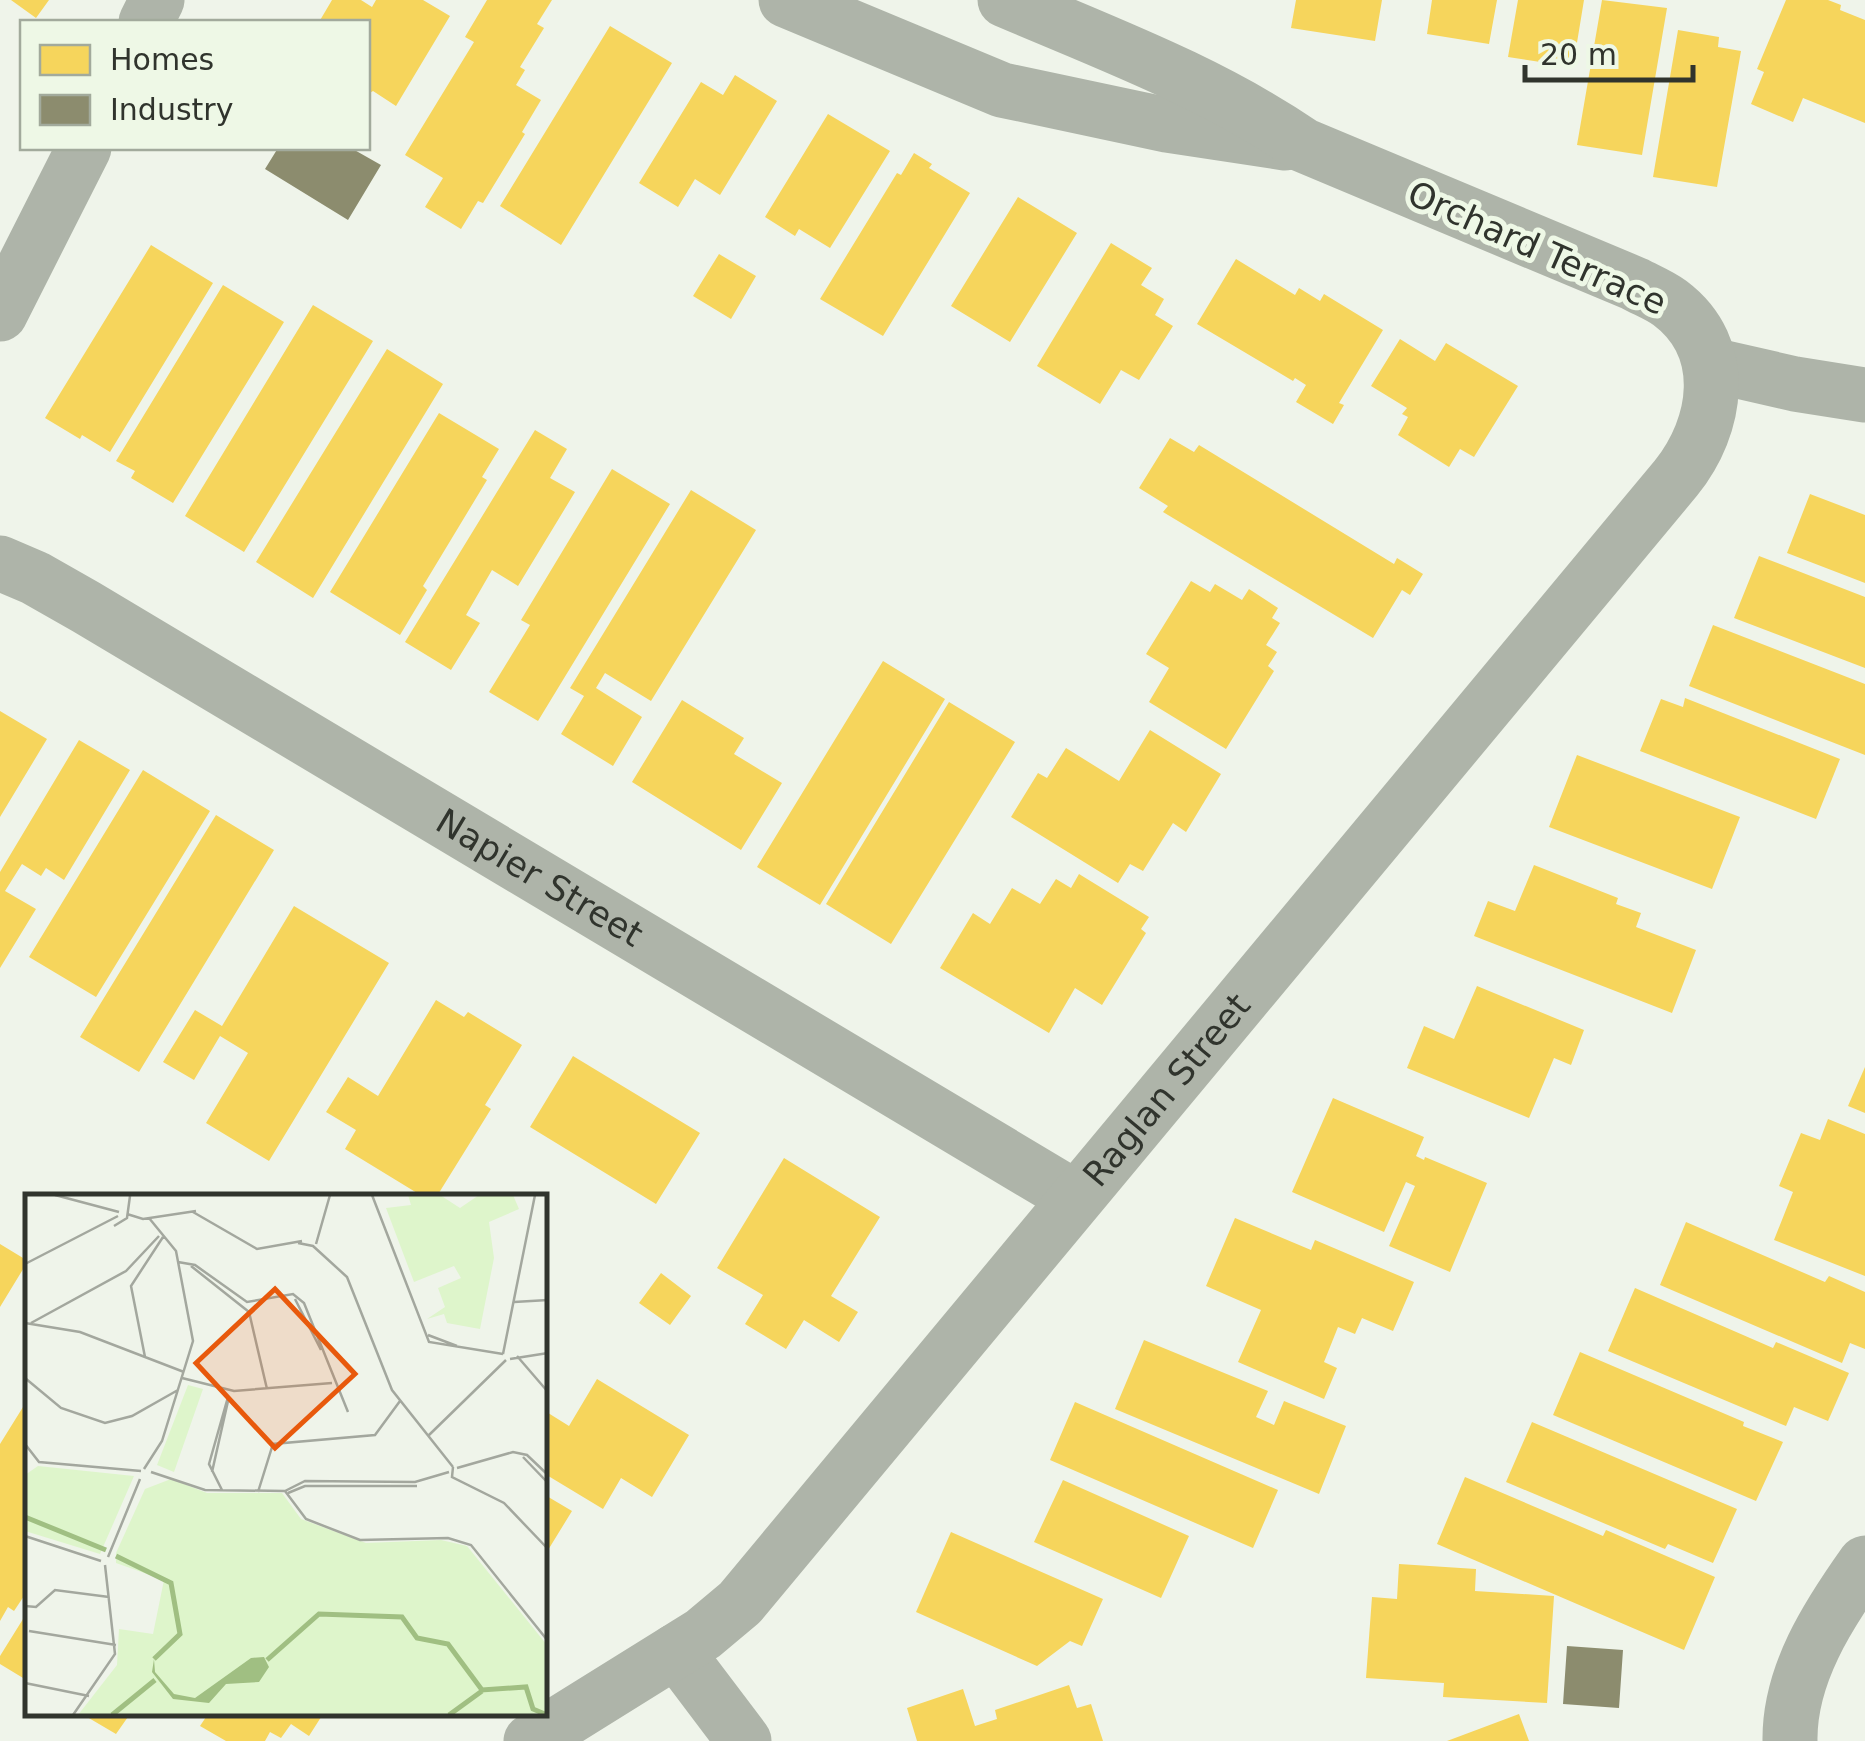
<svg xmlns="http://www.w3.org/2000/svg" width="1865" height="1741" font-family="'DejaVu Sans',sans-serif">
<rect width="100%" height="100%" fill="#eff4ea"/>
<path fill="#f6d55c" d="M11 0H49L36 18Z
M332 0H361L372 7 376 0H423L450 16 396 106 373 91 368 94V22H319Z
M487 0H552L537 24 544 28 520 67 525 70 516 85 541 100 522 132 525 134 483 203 478 201 461 229 425 207 443 178 405 155 474 42 465 37Z
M1296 0H1382L1375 41 1291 28Z
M1432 0H1497L1489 44 1427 34Z
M1518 0H1584L1573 67 1508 57Z
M1602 0 1667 8 1642 155 1577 145Z
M1786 0H1828L1841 5 1840 10 1865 20V123L1803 98 1793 122 1751 104 1764 72 1757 69Z
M610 26 672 63 561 245 500 206Z
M1678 30 1719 37 1718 47 1741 51 1717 187 1653 177Z
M735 75 777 101 720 195 695 179 678 207 639 183 701 82 723 95Z
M828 114 890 151 830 248 799 229 795 236 765 217Z
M914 153 932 164 929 168 970 193 883 336 820 299 897 173 901 175Z
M1018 197 1077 233 1010 342 951 306Z
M1111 243 1152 268 1141 285 1164 299 1155 315 1173 326 1139 380 1121 370 1100 404 1037 366Z
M151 245 213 283 110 452 82 435 80 439 45 418Z
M719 254 756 276 731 319 693 296Z
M1236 259 1295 295 1299 288 1320 301 1324 294 1383 330 1339 403 1344 405 1333 424 1296 402 1306 385 1295 378 1293 381 1197 324Z
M223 285 284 322 173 503 131 478 135 471 116 461Z
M313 305 373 341 244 552 185 516Z
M1400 339 1435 361 1446 343 1518 386 1474 457 1460 449 1449 467 1398 435 1408 417 1402 414 1407 408 1371 386Z
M387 349 443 384 313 598 256 562Z
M439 413 499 449 482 477 487 480 423 586 427 590 400 635 330 592Z
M535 430 567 449 550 478 575 492 518 586 492 570 466 615 480 623 451 670 405 642Z
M1170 438 1194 452 1199 445 1394 564 1397 558 1423 574 1410 595 1402 590 1373 638 1163 512 1168 506 1139 488Z
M612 469 670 504 538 721 489 692 530 625 521 620Z
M691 490 756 530 651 701 605 673 596 688 642 717 613 766 561 734 584 696 570 688Z
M1810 494 1865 515V583L1787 553Z
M1759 556 1865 597V668L1734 618Z
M1191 581 1210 592 1215 584 1242 600 1249 589 1278 608 1272 618 1280 623 1266 645 1277 652 1268 666 1274 671 1226 749 1149 702 1169 668 1146 654Z
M1713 625 1865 684V755L1689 686Z
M883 661 945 699 820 905 757 867Z
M1685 698 1840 759 1816 819 1640 751 1661 699 1683 707Z
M682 700 744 738 734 754 782 783 741 850 632 782Z
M949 702 1015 742 891 944 826 904Z
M0 711 47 739 0 817Z
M1150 730 1221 774 1186 832 1173 823 1143 871 1130 864 1118 883 1011 817 1038 773 1047 778 1066 748 1119 781Z
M79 740 130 770 64 880 46 868 41 876 22 864 5 891 36 909 0 968V872Z
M1577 755 1740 817 1712 889 1549 827Z
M143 770 210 811 96 997 29 957Z
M216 815 274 850 139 1072 80 1037Z
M1534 865 1618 898 1616 904 1641 913 1636 927 1696 950 1672 1013 1474 936 1488 901 1515 911Z
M1079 874 1149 917 1141 929 1146 933 1102 1005 1075 988 1049 1033 940 968 973 913 990 924 1012 888 1040 904 1056 879 1071 888Z
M294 906 389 963 269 1161 206 1123 248 1053 220 1036 194 1080 163 1062 195 1010 222 1026Z
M1477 986 1584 1030 1571 1065 1554 1058 1529 1118 1407 1068 1424 1026 1454 1039Z
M436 1000 464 1017 468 1012 522 1045 485 1105 491 1109 437 1196H422L345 1149 356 1130 326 1112 348 1077 378 1096Z
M573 1056 700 1133 656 1204 530 1127Z
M1865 1067V1113L1848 1106Z
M1333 1098 1424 1137 1416 1156 1424 1160 1425 1157 1487 1183 1450 1272 1389 1246 1415 1186 1406 1182 1384 1232 1292 1192Z
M1828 1119 1865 1134V1276L1774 1240 1793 1192 1779 1186 1801 1133 1820 1140Z
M784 1158 880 1217 831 1296 858 1312 839 1342 804 1320 786 1349 745 1324 763 1295 717 1268Z
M1235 1218 1311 1250 1315 1240 1414 1282 1393 1331 1362 1318 1355 1334 1338 1327 1324 1362 1337 1368 1324 1399 1238 1362 1261 1310 1206 1286Z
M1686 1222 1825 1282 1829 1276 1865 1292V1349L1850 1343 1842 1363 1660 1285Z
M0 1244 28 1261 0 1307Z
M661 1273 691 1296 670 1325 639 1303Z
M1635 1288 1773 1348 1776 1342 1849 1373 1828 1421 1794 1407 1786 1426 1608 1351Z
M1144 1340 1268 1391 1256 1417 1274 1425 1284 1401 1346 1426 1319 1494 1115 1409Z
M1580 1352 1744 1422 1743 1426 1783 1442 1756 1501 1553 1415Z
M597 1379 689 1435 652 1497 621 1478 603 1509 545 1474V1411L569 1426Z
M28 1399V1590L14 1611 8 1607 0 1621V1444Z
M1075 1402 1278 1490 1253 1548 1050 1460Z
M1532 1422 1737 1509 1713 1563 1668 1544 1665 1549 1506 1482Z
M1465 1477 1603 1536 1606 1530 1715 1577 1684 1650 1437 1544Z
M1063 1480 1189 1536 1161 1598 1034 1542Z
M545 1495 572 1511 545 1555Z
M951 1532 1103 1599 1082 1646 1070 1641 1037 1666 916 1612Z
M1399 1564 1476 1569 1475 1591 1554 1596 1547 1703 1443 1697 1444 1683 1366 1678 1372 1597 1397 1599Z
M28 1611V1681L0 1664V1656Z
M1069 1685 1077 1708 1091 1704 1103 1741H917L907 1708 963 1689 975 1726 997 1719 995 1710Z
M82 1714H130L116 1734Z
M208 1714H323L309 1736 291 1724 281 1738 270 1732 265 1741H226L200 1726Z
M1519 1714 1529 1741H1447Z"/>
<path fill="#8c8c6e" d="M278 148H351L381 165 348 220 265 169Z
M1567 1646 1623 1650 1619 1708 1563 1704Z"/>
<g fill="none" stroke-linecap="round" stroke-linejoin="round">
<g stroke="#aeb4a9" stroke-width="55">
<path d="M786 0 1002 90 1167 125 1285 143"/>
<path d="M146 22 157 0"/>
<path d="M0 314 84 148"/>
<path d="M1712 365 1795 384 1865 395"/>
<path id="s1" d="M0 563 35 578 86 607 1076 1198"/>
<path d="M676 1651 744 1741"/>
<path id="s2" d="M531 1741 703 1634 740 1603 1676 478C1718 426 1730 348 1670 303 1659 295 1646 290 1635 284L1303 145C1211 82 1108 44 1005 0"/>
<path d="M1790 1741C1789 1675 1828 1615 1865 1563"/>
</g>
</g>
<g text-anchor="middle" stroke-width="10" stroke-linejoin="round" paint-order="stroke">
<g font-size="35" fill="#30342d" stroke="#eef8e6">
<text transform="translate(1537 248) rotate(24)" y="12">Orchard Terrace</text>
<text dy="12" stroke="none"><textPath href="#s1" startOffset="625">Napier Street</textPath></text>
<text dy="12" stroke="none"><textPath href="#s2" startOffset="918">Raglan Street</textPath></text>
</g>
</g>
<g transform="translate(25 1194)">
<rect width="522" height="522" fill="#eff4ea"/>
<path d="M383 1H415L435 14 454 1H488L494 15 464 28 469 64 455 135 422 129 419 120 402 125 420 113 413 94 436 84 429 72 389 88 361 14 386 11ZM163 191 178 195 149 278 132 271ZM13 272 109 282 75 360 0 337V281ZM146 285 182 299H257L276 325 341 349 416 346 442 352 522 451V521H53L92 471 94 435 128 440 139 386 91 369V359L120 295Z" fill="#def5cb"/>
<path d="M239 463 244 473 234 488 201 490 184 509 148 505 127 478 129 465 130 478 149 500 170 504 226 464Z" fill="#a0bf82"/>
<path fill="none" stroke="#a0bf82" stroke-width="5" d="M0 323 81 356M91 362 146 389 155 440 129 465M242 466 294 420 377 423 392 444 423 450 457 496 501 493 508 515 522 521M87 521 130 486M424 521 457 497"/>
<path fill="none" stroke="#a3a79e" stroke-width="2.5" d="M30 1 94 18M347 1 404 148 478 160M168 18 232 55 277 47M102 20 118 25 171 17M89 32 102 24 105 2M273 49 288 52 322 83 367 196 428 273M291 50 305 1M153 68 170 71 222 108 268 100 279 109 323 218M0 70 93 22M166 72 224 118 242 195M270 105 296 156M489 108 523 106M0 129 55 138 159 178M6 129 101 77 134 42M403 141 432 152M478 160 510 1M492 162 523 198M120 163 106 92 138 43M485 165 523 159M0 184 36 214 80 229 107 222 153 196M157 184 209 197 307 189M403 242 481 166M0 250 14 268 116 277M498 263 523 289M428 273 427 283 479 309 523 355M432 274 488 258 502 261 523 281M119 275 137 247 168 147 151 57 124 24M126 278 180 296 260 297M187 278 203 207M197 296 184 270 203 203M260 297 281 325 335 346 423 344 446 351 523 447M260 297 280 287 390 288 424 278M233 298 248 250 350 241 375 207M263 299 280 292H392M0 342 76 367M83 363 115 285M0 412 11 413 30 396 84 403M4 437 91 451M0 489 64 502M48 521 90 460 80 371"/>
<path fill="#e8590c" fill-opacity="0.15" stroke="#e8590c" stroke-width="5" d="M250 95 330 180 250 254 171 169Z"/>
<rect width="522" height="522" fill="none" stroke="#30342d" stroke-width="5"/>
</g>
<rect x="20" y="20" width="350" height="130" fill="#eef8e6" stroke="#a2aa9c" stroke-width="2.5"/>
<rect x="40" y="45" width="50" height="30" fill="#f6d55c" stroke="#a2aa9c" stroke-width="2.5"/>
<text x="110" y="70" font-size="30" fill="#30342d">Homes</text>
<rect x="40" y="95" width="50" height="30" fill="#8c8c6e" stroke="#a2aa9c" stroke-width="2.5"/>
<text x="110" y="120" font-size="30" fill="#30342d">Industry</text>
<path d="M1525 65v15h168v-15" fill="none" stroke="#30342d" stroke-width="5"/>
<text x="1540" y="65" font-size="30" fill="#30342d" stroke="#eef8e6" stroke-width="8" paint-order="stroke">20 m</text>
</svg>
